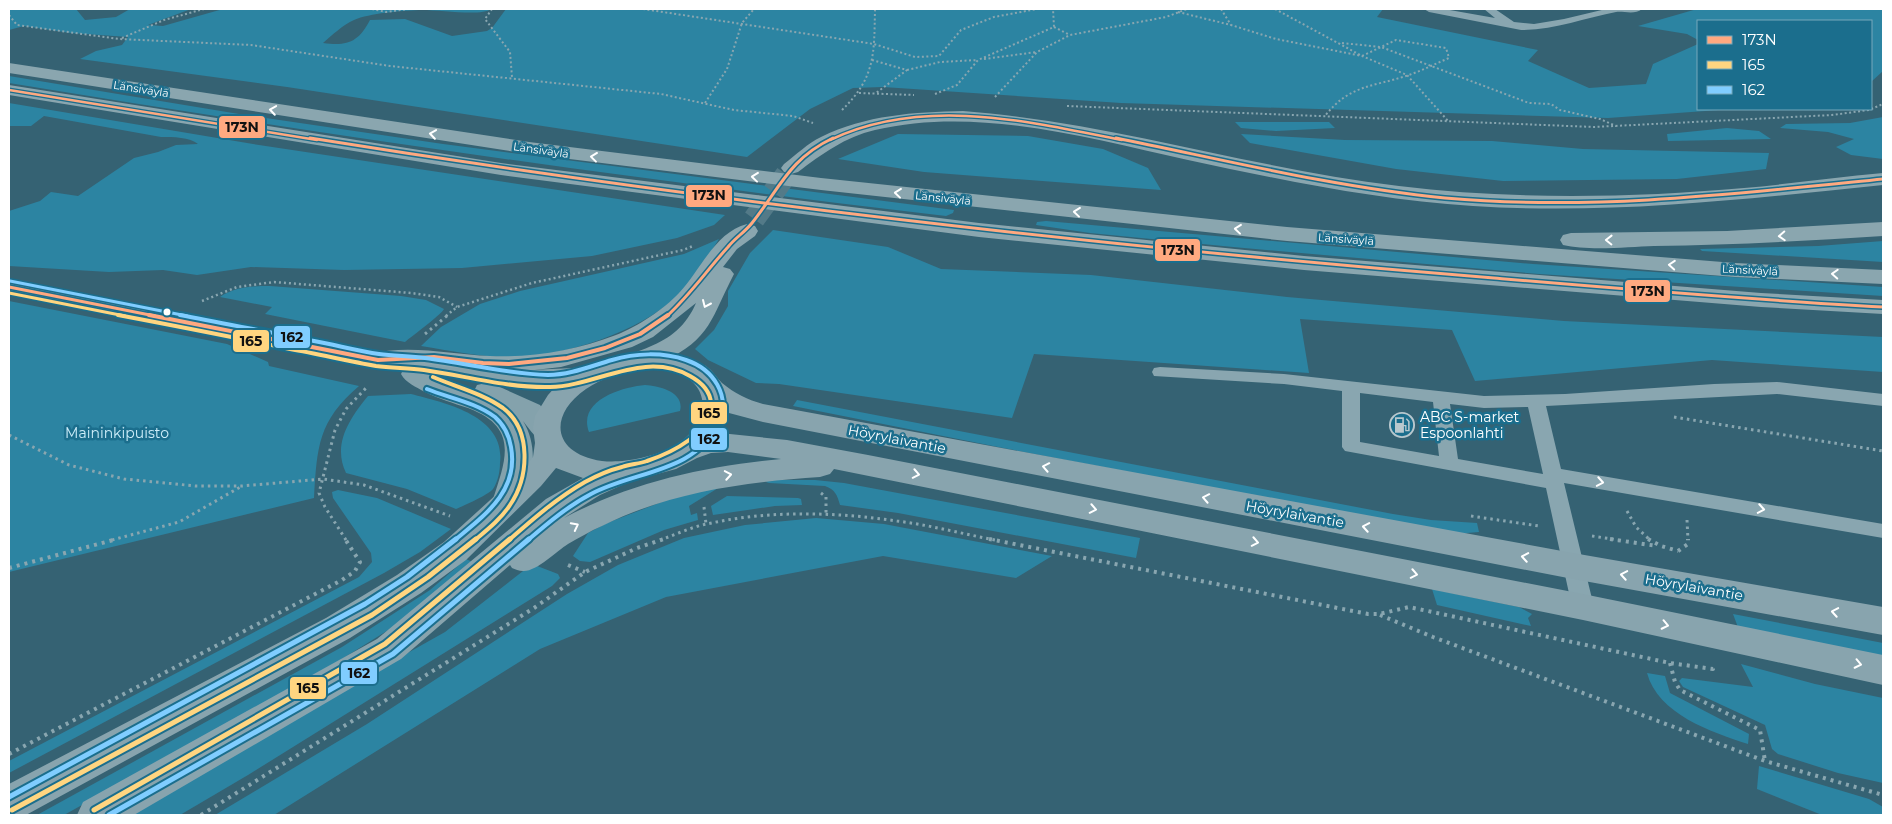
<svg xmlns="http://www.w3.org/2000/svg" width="1892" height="824" font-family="Montserrat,sans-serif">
<rect width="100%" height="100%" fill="#356273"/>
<path fill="#2c84a2" d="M9 9H76L85 20 116 17 130 9H191L148 25 163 26 223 9H491C481 17 435 9 419 10 401 11 370 13 354 20 343 25 332 35 323 43 347 46 358 43 370 20L405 19 452 36 487 31 492 28 506 9H1383L1377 17 1538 50 1528 61 1589 88 1646 84 1653 64 1698 44V109H1733L1608 118 1121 103 883 87 853 88 810 109 747 157 287 87 80 59 96 51 122 45 128 37 71 33 24 26 9 30Z
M1697 9H1883V71L1871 82V21H1698V40L1687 34 1638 26Z
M9 76 239 114 443 144 954 210 953 213 946 216 904 211C604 175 306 132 9 83Z
M9 103 259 145 725 215 714 225 677 238 592 256 462 268 344 270 251 267 197 275 163 270 109 272 9 266V211L40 201 51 192 78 196 134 158 158 152 176 145 198 144C190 137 173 137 161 137L44 116 31 126H9Z
M1883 117V159L1851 155 1836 147 1854 139 1828 132 1780 128 1786 124 1850 123Z
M1235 122H1329L1335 128 1276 131 1241 128Z
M1727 128 1759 131 1771 139 1668 141 1667 134Z
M898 134 1028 136 1103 149 1148 168 1161 190 924 172 838 159Z
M1241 134 1345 140 1492 141 1583 149 1769 153 1766 169 1677 179 1503 181 1396 169 1250 143Z
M1046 221 1533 264 1883 287V296L1539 274 1233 247 1090 233 1036 225 1037 222Z
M773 230 888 247 941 269 1091 275 1287 297 1564 321 1883 337V372L1712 360 1475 381 1452 330 1300 319 1309 373 1034 354 1012 418 779 384 756 383 708 360 695 349 714 330 728 306V291L750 253Z
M719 239C706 259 693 281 676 297 639 332 565 356 515 357 484 358 452 351 421 346L441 327 480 304 520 291 684 254Z
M1883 241V262L1702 251 1700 249 1818 246Z
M270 286 401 296 426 300 444 309C441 315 412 336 405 342L265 314 272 307 220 297C235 287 252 286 270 286Z
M9 301 227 344 268 362 269 366 359 386C318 421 317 447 314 498L9 572Z
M645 385C659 386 685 392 680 411L589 432C577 400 623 387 645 385Z
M411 394C446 403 506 416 500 463 500 471 498 482 493 489 488 495 465 505 456 509L407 489 346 473C332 444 350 418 368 396Z
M797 400 1393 514 1431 520 1477 523 1479 532 1455 534 998 447 793 406Z
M767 480H815L844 483 1140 538 1136 558 898 513 840 505C837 494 835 490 825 486L769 483 766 482Z
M723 485 689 506 691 515 697 513 698 520 664 530 590 562 580 561 573 556 588 533 607 523 672 498Z
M338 490 377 498 451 529 420 552 384 573 9 773V761L359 577 372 562 371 553 333 498 332 492Z
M727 496 798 498 801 499 802 505 775 506 713 515 711 506Z
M816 518 884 524 1052 556 1016 578 883 556 666 597 540 649 274 815H215L367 724 567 594 618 565 684 538 745 525Z
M466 559 477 564 414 614 313 677 64 815H37L342 647 430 590Z
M532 564 558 574 560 578 552 586 248 775 180 815H119L445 632Z
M1432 589 1519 607 1532 614 1528 618 1531 626 1437 605Z
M1733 614 1883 643V659L1739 630Z
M1741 664 1815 684 1883 698V783L1838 773 1778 754 1772 749 1765 725 1683 687 1679 681 1682 678 1753 687Z
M1647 673 1665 676 1670 693 1749 734 1748 744C1711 732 1658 714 1647 673Z
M1759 766 1869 799 1883 807V815H1822L1757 789Z"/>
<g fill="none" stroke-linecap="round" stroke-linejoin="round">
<path stroke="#537a88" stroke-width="22" stroke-dasharray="22 11" stroke-linecap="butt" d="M754 219 791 168"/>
<path stroke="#89a6b0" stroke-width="2" stroke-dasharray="2 2.5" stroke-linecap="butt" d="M372 9 386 12 408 9
M492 9 485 19 510 52 512 77
M643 9 874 44 915 57 939 56 961 30 994 17 1037 9
M1221 9 1231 25
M1275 9 1362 56 1396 40 1446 48 1449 58C1435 64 1421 71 1406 76 1372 87 1349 85 1325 116
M1178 12 1231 25 1276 39 1362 56 1407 75 1449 122
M9 15 17 25 119 39 251 45 390 66 661 94 734 110 793 116 813 123
M1054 27 1070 35
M122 38 164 20 204 9
M1342 43 1381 47 1529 103 1551 104 1560 110 1600 119 1616 126
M984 59 1037 52
M872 60 907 70 876 93
M907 70 940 62 978 60
M859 93 914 95
M935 94 957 85 978 60 1054 27 1053 9
M995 97 1037 52 1070 35 1166 17 1187 9
M705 103 727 69 742 23 754 9
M1067 106 1594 127 1832 115 1869 110 1883 104
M842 110C876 77 874 53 875 9"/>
<path stroke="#89a6b0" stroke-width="2.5" stroke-dasharray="2 3" stroke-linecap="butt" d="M202 301 237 287 274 282 411 293 439 297 457 307
M446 316 457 307 532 283 683 250 693 246"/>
<path stroke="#89a6b0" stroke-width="3" stroke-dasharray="2.5 4" stroke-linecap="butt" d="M425 334 448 315
M1674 417 1883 451
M9 435 69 465 124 479 196 486H242L323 479 364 485 450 516
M821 493 826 497V515
M704 507 706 524
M1627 511 1636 527 1650 540
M1471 516 1539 526
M1687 520 1688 540
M1592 536 1618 540
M112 540 179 522 242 486
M346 540 325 507 319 493 335 430 346 409 366 388
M660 540C675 535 691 527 707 524 768 510 836 512 897 521 930 525 963 534 995 540"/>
<path stroke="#89a6b0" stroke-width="4" stroke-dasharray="3 5" stroke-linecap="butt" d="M989 539 1368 614H1379L1409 607 1670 663 1713 669V664
M1610 539 1657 546
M1648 539 1661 546 1678 551
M1678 551 1688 544V539
M568 565 585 572
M9 568 117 539
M1380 615 1433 637 1765 761 1883 795
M1670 663 1675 682 1680 690 1760 730 1765 761
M9 754 342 580 355 571 360 562 345 539
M201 815 534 608 585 572 637 548 664 539"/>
<path fill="#89a6b0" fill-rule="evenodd" d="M1424 9H1444L1495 18 1484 9H1495L1514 22 1534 24 1564 19 1606 9H1642C1635 15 1624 11 1616 12 1584 18 1555 30 1521 30L1429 12Z
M1160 367 1284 374 1484 396 1565 394 1714 384 1777 382 1883 394V406L1777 394 1546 406 1561 469 1883 524V538L1564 483 1594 607 1590 613 1583 616 1576 613 1572 607 1546 488 1345 451 1342 447V391L1284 384 1154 376 1152 372 1154 368ZM1360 393 1433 402 1439 456 1360 442ZM1450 404 1484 408 1528 407 1543 474 1458 459Z"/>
<path fill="#84a2ac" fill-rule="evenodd" d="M9 280 378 352 423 356 530 370 573 368 596 364 605 366 609 372 605 378C567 388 531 389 491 383L540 405 560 431 556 438C537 443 534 435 523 421 539 447 534 480 519 507L508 510 497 507 493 499C507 457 518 427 468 408 453 403 439 399 425 392 416 387 406 383 401 374L403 370 378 368 9 294ZM434 374 486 383 477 385 474 391Z"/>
<path fill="#88a4ae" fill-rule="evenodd" d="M639 353C661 353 687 354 706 366 713 371 717 378 722 383 734 393 748 400 763 404L1573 553 1883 607V635L1573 579 763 422 729 413 720 433 787 440 868 455 1583 594 1883 655V685L1583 620 834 469 830 474 820 477C745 482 670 492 602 526 590 531 579 538 568 544 557 551 536 572 523 571 519 571 515 569 512 568L510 565 401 659 134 815H77L83 802 377 639 546 499 583 478 556 468 541 486 466 560 421 593 350 638 26 815H9V784L326 618 397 575 444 542 521 472 533 457 535 443 533 428 535 416 548 395 557 385 567 377 591 365ZM639 369C650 369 662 369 673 371 686 375 700 385 702 399 708 446 638 465 602 461 553 454 547 416 586 389 602 378 620 373 639 369ZM728 452 781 459C707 466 631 482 564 518L600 495 631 481 676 469 697 458 711 453Z"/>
<path fill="#8aa6af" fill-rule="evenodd" d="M9 63 529 142 821 178 1287 227 1735 263 1883 270V284L1735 277 1287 241 821 190 529 154 9 73Z
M9 85 501 163 979 223 1304 256 1761 293 1883 300V314L1761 307 1304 270 979 237 501 175 9 95Z
M963 111C1111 122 1253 169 1399 186 1514 200 1629 198 1744 188 1790 184 1837 177 1883 173V185C1746 199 1611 215 1473 206 1376 200 1282 180 1188 160 1087 138 978 106 875 130 845 137 822 154 798 172L791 174 784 172 781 168 784 164C796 155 808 143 821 137 866 115 914 112 963 111Z
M1883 222V236C1807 241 1731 245 1654 246 1628 247 1588 251 1563 245L1560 240 1563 235 1571 233 1727 231Z
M747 224 755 226 758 231 755 236 737 249 723 267 730 269 734 274C712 316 711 340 663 361 651 366 642 370 630 367L626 361C631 353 640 351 649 347 671 338 686 326 696 303L653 337 632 347 561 367 526 371 490 372 431 365 378 368 369 366 365 360 369 354C409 344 449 354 490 356 532 358 577 350 616 335 637 327 664 309 679 293 700 271 715 232 747 224Z"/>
<defs>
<path id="bus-1-far2" d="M9 90 317 140
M830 140C922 96 1027 121 1122 140"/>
<path id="bus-1-far1" d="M310 138C702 201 1098 246 1494 278 1624 289 1753 300 1883 307
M1116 138C1225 160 1333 187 1445 198 1593 211 1736 194 1883 179
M9 287 155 316
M667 316C690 295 707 270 728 247 735 238 745 232 752 223 780 188 789 159 833 138"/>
<path id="bus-1" d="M149 315 378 360 434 357 483 363 509 364 567 358 605 348 640 334 668 315"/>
<path id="bus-2-far2" d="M9 293 125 316"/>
<path id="bus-2-far1" d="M118 315C176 326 233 337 290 349 319 354 347 361 376 366 392 368 408 368 424 370 466 376 508 388 550 387 597 386 644 350 690 376 701 382 710 390 711 403 713 433 671 453 647 461 639 464 630 464 622 467 610 470 596 476 585 482 557 498 533 519 509 540
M433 377C456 387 482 393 503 408 532 430 529 477 510 505 501 519 487 530 475 540"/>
<path id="bus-2" d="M12 810 372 615 428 577 476 539
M94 810 385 644 510 539"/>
<path id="bus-3-far2" d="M10 281 187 316"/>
<path id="bus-3-far1" d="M180 315C225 324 270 332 314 341 336 345 358 351 379 354 394 356 410 356 425 358 466 363 506 374 548 375 570 375 591 366 612 360 635 353 663 352 686 360 713 369 732 396 718 424 695 473 633 471 591 494 568 506 548 523 528 540
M427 389C449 398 475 402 495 417 504 425 509 435 511 447 519 491 485 515 455 540"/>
<path id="bus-3" d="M9 797 365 604 407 577 456 539
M109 815 393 654 529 539"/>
</defs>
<use href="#bus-1-far2" stroke="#1b6e8d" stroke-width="5"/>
<use href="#bus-1-far1" stroke="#1b6e8d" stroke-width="6"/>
<use href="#bus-1" stroke="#1b6e8d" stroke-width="8"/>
<use href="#bus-2-far2" stroke="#1b6e8d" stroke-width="6"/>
<use href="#bus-2-far1" stroke="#1b6e8d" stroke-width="8"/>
<use href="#bus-2" stroke="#1b6e8d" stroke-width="9"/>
<use href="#bus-3-far2" stroke="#1b6e8d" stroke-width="6"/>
<use href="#bus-3-far1" stroke="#1b6e8d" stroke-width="8"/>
<use href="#bus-3" stroke="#1b6e8d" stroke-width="9"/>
<use href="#bus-1-far2" stroke="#ffa980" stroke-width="2.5"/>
<use href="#bus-1-far1" stroke="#ffa980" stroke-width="3"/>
<use href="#bus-1" stroke="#ffa980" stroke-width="4"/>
<use href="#bus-2-far2" stroke="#ffd580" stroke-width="3"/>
<use href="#bus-2-far1" stroke="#ffd580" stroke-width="4"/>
<use href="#bus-2" stroke="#ffd580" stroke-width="5"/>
<use href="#bus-3-far2" stroke="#80cdff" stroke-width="3"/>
<use href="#bus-3-far1" stroke="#80cdff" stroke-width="4"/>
<use href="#bus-3" stroke="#80cdff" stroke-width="5"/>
</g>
<defs><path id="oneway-chevron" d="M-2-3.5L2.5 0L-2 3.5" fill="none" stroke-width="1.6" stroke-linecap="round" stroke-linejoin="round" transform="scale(1.25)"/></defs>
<g stroke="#fff">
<use href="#oneway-chevron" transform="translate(273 110) rotate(-171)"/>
<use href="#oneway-chevron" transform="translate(433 134) rotate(-172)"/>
<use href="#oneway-chevron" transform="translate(594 157) rotate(-173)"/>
<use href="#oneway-chevron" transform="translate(755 177) rotate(-174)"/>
<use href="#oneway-chevron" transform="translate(898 193) rotate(-174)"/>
<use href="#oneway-chevron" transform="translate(1077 212) rotate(-174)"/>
<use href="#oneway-chevron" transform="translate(1238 229) rotate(-174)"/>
<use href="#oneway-chevron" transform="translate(1782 236) rotate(177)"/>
<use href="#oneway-chevron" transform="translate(1609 240) rotate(-179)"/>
<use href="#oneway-chevron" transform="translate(1672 265) rotate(-176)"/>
<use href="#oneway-chevron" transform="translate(1835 274) rotate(-177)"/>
<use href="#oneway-chevron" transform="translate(706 304) rotate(114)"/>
<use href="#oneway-chevron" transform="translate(1046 467) rotate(-169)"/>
<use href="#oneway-chevron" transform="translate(916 474) rotate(11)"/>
<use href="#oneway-chevron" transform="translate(728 475) rotate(-10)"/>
<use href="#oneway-chevron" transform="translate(1600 482) rotate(10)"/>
<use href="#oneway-chevron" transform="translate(1206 498) rotate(-169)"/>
<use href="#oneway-chevron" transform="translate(1093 509) rotate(11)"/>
<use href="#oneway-chevron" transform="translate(1761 509) rotate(10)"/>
<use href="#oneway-chevron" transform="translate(575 526) rotate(-27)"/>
<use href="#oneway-chevron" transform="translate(1366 527) rotate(-170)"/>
<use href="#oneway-chevron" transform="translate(1255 542) rotate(11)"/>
<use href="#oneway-chevron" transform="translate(1525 557) rotate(-170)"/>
<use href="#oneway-chevron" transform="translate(1414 574) rotate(11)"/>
<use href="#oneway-chevron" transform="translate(1624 575) rotate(-170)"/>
<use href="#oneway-chevron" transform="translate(1835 612) rotate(-170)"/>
<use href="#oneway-chevron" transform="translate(1665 625) rotate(12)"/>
<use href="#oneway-chevron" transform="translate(1858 664) rotate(12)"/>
</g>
<defs>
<symbol id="fuel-ring" viewBox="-11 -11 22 22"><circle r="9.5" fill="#1b6e8d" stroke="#b8c8ce" stroke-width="1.5"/><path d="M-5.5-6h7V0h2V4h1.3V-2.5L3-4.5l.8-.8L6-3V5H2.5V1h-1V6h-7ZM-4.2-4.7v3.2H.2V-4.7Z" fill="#b8c8ce"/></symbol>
</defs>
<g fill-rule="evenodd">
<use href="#fuel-ring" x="1388" y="411" width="28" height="28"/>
</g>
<circle fill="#fff" stroke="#1b6e8d" stroke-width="2" cx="167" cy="312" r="4.5"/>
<g text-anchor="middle" stroke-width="5" stroke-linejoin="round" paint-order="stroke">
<g font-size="11" fill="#fff" stroke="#1b6e8d">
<text transform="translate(141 89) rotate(9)" y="4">Länsiväylä</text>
<text transform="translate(541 150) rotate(8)" y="4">Länsiväylä</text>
<text transform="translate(943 198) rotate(6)" y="4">Länsiväylä</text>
<text transform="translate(1346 239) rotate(4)" y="4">Länsiväylä</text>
<text transform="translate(1750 270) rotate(3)" y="4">Länsiväylä</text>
</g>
<g font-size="14" fill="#fff" stroke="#1b6e8d" text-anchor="start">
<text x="1420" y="422">ABC S-market<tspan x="1420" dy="16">Espoonlahti</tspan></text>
</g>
<g font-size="14" fill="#ceeefa" stroke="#1b6e8d">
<text x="117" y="438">Maininkipuisto</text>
</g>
<g font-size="14" fill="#fff" stroke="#1b6e8d">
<text transform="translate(897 439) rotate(11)" y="5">Höyrylaivantie</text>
<text transform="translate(1295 514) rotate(10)" y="5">Höyrylaivantie</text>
<text transform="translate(1694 587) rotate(10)" y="5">Höyrylaivantie</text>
</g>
</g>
<g stroke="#1b6e8d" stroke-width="2">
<rect x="218" y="115" width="48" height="24" rx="5" fill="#ffa980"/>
<rect x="685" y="184" width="48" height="24" rx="5" fill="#ffa980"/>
<rect x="1154" y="238" width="47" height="24" rx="5" fill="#ffa980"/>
<rect x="1624" y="279" width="47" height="24" rx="5" fill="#ffa980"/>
<rect x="273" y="325" width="38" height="24" rx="5" fill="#80cdff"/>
<rect x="232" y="329" width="38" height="24" rx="5" fill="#ffd580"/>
<rect x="690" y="401" width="38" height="24" rx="5" fill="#ffd580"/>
<rect x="690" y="427" width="38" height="24" rx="5" fill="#80cdff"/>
<rect x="340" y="661" width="38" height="24" rx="5" fill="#80cdff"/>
<rect x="289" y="676" width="38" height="24" rx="5" fill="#ffd580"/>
</g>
<g font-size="14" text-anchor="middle" font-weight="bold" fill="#111">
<text x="242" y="132">173N</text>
<text x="709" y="200">173N</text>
<text x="1178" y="255">173N</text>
<text x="1648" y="296">173N</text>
<text x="292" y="342">162</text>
<text x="251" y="346">165</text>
<text x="709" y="418">165</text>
<text x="709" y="444">162</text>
<text x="359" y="678">162</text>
<text x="308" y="693">165</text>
</g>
<rect width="1892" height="824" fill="none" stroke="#ffffff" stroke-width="20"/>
<rect x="1697" y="20" width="175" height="90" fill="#1b6e8d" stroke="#76a8bb"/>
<rect x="1707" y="36" width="25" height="8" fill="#ffa980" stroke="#76a8bb"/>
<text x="1742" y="45" font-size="15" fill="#ffffff">173N</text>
<rect x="1707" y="61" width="25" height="8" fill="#ffd580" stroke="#76a8bb"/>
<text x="1742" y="70" font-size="15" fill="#ffffff">165</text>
<rect x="1707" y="86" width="25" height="8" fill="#80cdff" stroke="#76a8bb"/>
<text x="1742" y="95" font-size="15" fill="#ffffff">162</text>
</svg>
